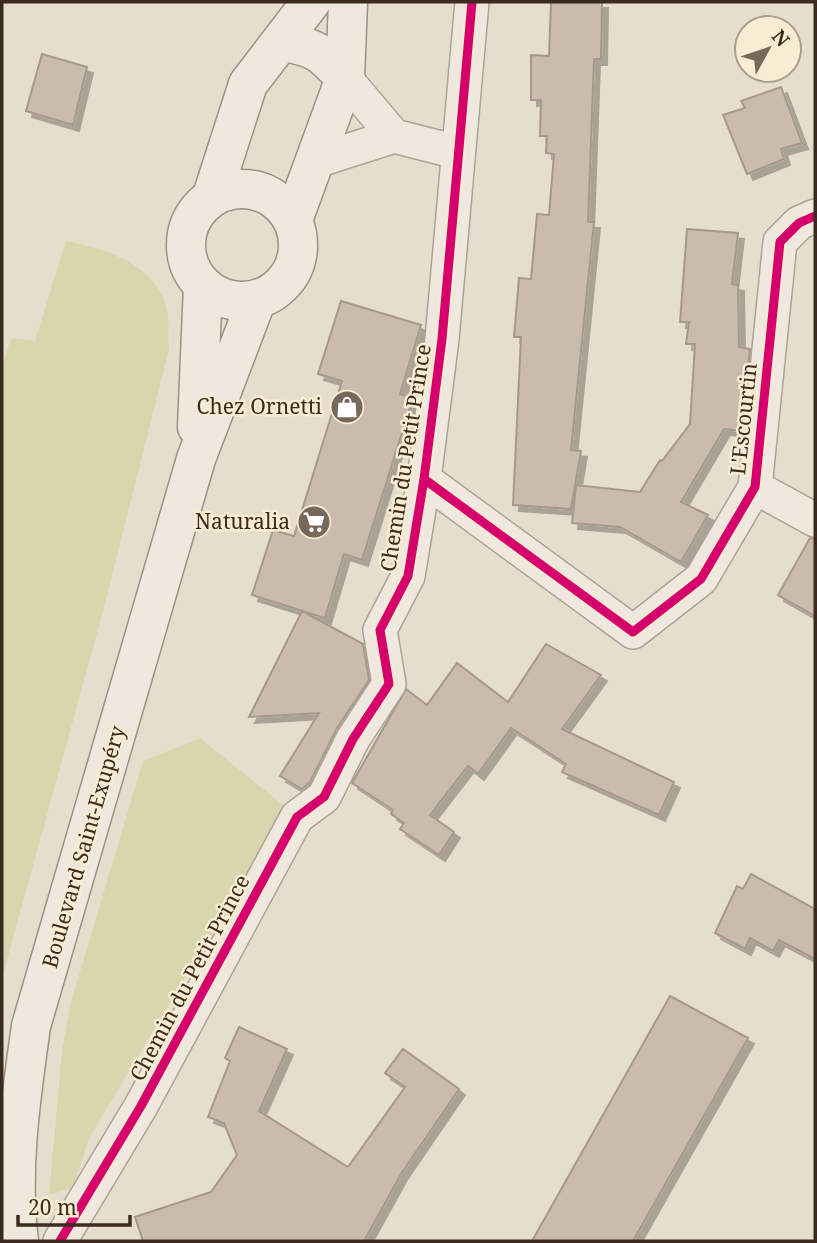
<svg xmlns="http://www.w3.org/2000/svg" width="817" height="1243" font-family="'Noto Serif',serif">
<defs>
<filter id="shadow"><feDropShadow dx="6" dy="6" stdDeviation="0" flood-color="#0004"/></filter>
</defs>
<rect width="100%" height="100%" fill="#e6decc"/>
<path fill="#d7d6ad" d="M66 241C108 249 161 266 168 316 169 327 168 338 169 349L104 608 2 978V367L11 338 35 341Z
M200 738 287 808 89 1138 73 1188 49 1195 62 1052 71 1002 143 761Z"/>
<path fill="#cabbad" stroke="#a6998b" stroke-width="2" filter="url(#shadow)" d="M551 2H602L601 59H594L588 222H594L571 450 581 451 571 509 513 505 521 337H514L519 278 531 279 537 214 549 215 554 154 546 153 547 136H540L541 100H531V55L549 56Z
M42 54 87 67 73 125 26 111Z
M781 87 802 143 781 149 784 159 747 174 723 115 745 108 741 101Z
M687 229 738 233 732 284 738 285 739 347 750 349 741 431 724 429 681 502 708 515 681 562 620 527 572 523 576 485 640 492 660 460 662 461 690 424 695 344H686L689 322H680Z
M341 301 421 325 400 394 413 398 362 560 344 554 325 618 252 595 273 530 294 536 342 381 318 374Z
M810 538 815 539V616L778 595Z
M302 611 363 644 369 680 337 728 310 782 302 789 280 776 319 713 249 717Z
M546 644 601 675 562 729 674 782 659 815 562 772 566 764 511 728 478 774 468 766 430 815 454 832 439 855 400 829 404 823 391 814 393 810 352 783 406 689 427 705 457 663 508 702Z
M751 874 815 909V959L779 940 773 951 750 938 745 949 715 933 737 886 743 889Z
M670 996 748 1038 633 1241H532Z
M239 1027 287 1049 259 1111 348 1167 405 1087 385 1073 403 1049 459 1089 401 1174 364 1241H143L135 1217 211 1192 237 1155 224 1123 208 1117 230 1061 225 1058Z"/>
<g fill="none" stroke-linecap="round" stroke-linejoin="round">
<defs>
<path id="street" d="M345 78 394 136
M316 161 394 136 457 152
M424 479 633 632 701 579 755 487 780 242 799 223 815 216
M755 487 815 520
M60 1241 141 1106 297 817 324 797 353 739 389 684 380 630 408 576 424 479 442 339 472 2"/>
<path id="secondary" d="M281 42C316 47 321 52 345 78
M186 245a56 56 0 1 1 112 0a56 56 0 1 1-112 0Z
M212 196 248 84 311 2
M293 220 345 78 348 2
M197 427 203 286
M19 1241C10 1169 21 1098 31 1026L196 459 257 299"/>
</defs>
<use href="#street" stroke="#aba395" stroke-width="36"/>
<use href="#secondary" stroke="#9b9286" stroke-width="41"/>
<use href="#street" stroke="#eee8de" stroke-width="33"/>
<use href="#secondary" stroke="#eee8de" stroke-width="38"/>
<defs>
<path id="cycleway" d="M424 479 633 632 701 579 755 487 780 242 799 223 815 216
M60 1241 141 1106 297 817 324 797 353 739 389 684 380 630 408 576 424 479 442 339 472 2"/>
</defs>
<use href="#cycleway" stroke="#f8ecd2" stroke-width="13"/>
<use href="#cycleway" stroke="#d6006c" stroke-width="9"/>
</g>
<defs>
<symbol id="shop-disc" viewBox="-11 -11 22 22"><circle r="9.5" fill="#77695a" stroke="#f8ecd2"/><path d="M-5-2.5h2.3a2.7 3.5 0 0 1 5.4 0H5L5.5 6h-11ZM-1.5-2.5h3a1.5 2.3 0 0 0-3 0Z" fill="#fff"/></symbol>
<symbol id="supermarket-disc" viewBox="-11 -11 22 22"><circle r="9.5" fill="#77695a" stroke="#f8ecd2"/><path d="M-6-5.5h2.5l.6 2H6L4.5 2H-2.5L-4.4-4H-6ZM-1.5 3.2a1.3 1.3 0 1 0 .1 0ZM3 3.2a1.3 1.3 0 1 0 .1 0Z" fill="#fff"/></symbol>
</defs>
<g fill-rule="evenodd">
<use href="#shop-disc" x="328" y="388" width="38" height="38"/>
<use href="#supermarket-disc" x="295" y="503" width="38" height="38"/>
</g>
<g text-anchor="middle" stroke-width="5" stroke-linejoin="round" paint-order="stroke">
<g font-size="21" fill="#3b2a1d" stroke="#f8ecd2" text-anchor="end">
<text x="322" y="414">Chez Ornetti</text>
<text x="290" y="529">Naturalia</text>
</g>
<g font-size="21" fill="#3b2a1d" stroke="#f8ecd2">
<text transform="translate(744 419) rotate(-84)" y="7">L'Escourtin</text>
<text transform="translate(406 458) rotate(-81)" y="7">Chemin du Petit Prince</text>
<text transform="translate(84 847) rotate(-74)" y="7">Boulevard Saint-Exupéry</text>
<text transform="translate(190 978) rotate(-62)" y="7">Chemin du Petit Prince</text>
</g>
</g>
<rect width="817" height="1243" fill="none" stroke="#3b2a1d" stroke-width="7"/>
<g transform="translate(768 49) rotate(50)"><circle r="33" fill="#f8ecd2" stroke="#ac9e8a" stroke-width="2"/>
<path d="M0-5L12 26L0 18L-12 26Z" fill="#77695a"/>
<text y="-10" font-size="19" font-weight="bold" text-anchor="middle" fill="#3b2a1d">N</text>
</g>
<path d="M18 1215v10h112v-10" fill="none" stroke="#3b2a1d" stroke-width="3.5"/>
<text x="28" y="1215" font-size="21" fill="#3b2a1d" stroke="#f8ecd2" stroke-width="5" paint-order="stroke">20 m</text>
</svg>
